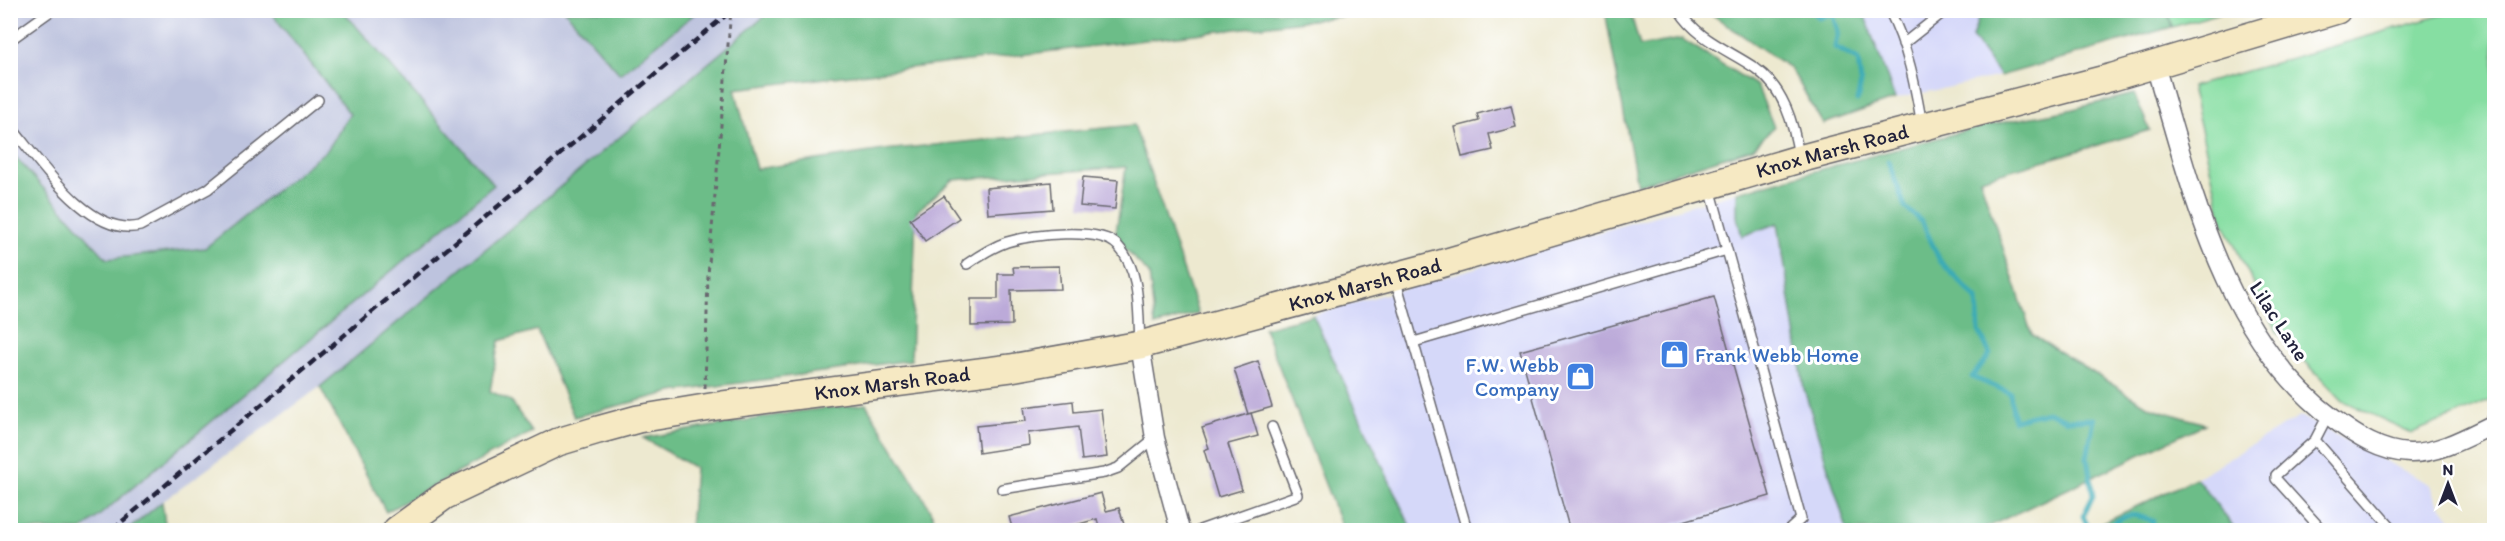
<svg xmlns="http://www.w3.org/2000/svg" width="2505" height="541" font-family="Itim,sans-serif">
<rect width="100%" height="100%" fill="#fff"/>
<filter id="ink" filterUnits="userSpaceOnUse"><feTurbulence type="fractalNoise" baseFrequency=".0167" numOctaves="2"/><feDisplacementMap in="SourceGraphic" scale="12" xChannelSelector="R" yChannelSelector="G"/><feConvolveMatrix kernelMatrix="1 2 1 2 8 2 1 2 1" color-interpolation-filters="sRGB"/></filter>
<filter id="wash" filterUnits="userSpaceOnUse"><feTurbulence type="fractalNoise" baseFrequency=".008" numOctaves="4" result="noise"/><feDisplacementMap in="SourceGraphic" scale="24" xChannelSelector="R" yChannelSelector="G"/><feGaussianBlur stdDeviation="1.35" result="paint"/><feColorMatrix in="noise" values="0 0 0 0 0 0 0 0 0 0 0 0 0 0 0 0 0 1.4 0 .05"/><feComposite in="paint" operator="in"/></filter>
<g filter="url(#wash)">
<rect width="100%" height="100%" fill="#ede9d0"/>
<path fill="#d5d8f9" d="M1863 11H1981L1972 37 2000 76 1895 99Z
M1737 192V218L1777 223 1804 389 1847 530H1412L1313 315Z
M2300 416 2431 485 2436 499 2459 530H2236L2196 478Z"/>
<path fill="#bdc3de" d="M11 11H270L350 114 328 149 205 248 107 259 11 152Z
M343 11H565L620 74 698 11H771L320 387 162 502 128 530H82L494 185Z"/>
<path fill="#86dea2" stroke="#54806e" stroke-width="1.5" d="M2167 10 2227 11 2172 27Z
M2459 10 2494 11V399L2412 433 2343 401 2278 333 2223 222 2191 87Z"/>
<path fill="#6cbd88" stroke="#477062" stroke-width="1.5" d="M270 11H343L494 185 82 530H11V152L107 259 205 248 328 149 350 114Z
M565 11H698L620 74Z
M771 11H1479L1362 14 735 89 756 169 884 150 1134 125 1198 313 1155 326 1149 274 1115 238 1126 167 953 180 916 212 911 360 672 392 574 417 537 330 499 341 490 391 511 401 532 432 386 512 320 387Z
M1605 11H1630L1640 46 1682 39 1757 86 1774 127 1753 148 1637 185Z
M1707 11H1863L1895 99 1823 124 1791 69Z
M1981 11H2167L2172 27 2000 76 1972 37Z
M2134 94 2150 130 1980 179 2032 335 2149 407 2205 424 1981 530H1847L1804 389 1778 223 1742 236 1737 218V192L1983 126 2065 111Z
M1313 315 1412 530H1343L1264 328Z
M866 404 926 502 940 530H690L695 468 643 438 801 411Z
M2196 478 2236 530H2085L2089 529Z
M162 502 166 530H128Z"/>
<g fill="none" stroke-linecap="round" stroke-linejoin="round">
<path stroke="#3aabb6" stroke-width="5" d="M1812 10 1819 18 1832 13 1838 31 1835 47 1858 60 1861 83 1857 101
M1888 161 1905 207 1922 222 1940 261 1977 299 1979 331 1990 354 1972 377 2010 393 2014 420 2048 412 2067 420 2094 419 2087 458 2093 496 2083 516 2089 529 2105 530C2124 515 2129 511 2153 521L2151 530"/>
</g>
<g id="blocks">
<path fill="#bcaad9" d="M1511 105 1516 127 1489 134 1493 150 1462 157 1455 127 1479 121 1477 114Z
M1083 177 1118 180 1115 209 1080 206Z
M1051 182 1053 209 988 214 986 188Z
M944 196 959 218 925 241 910 219Z
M1059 266 1061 289 1011 290 1012 325 971 326V299H998V274H1014L1013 267Z
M1714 297 1770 496 1649 531H1570L1520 351Z
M1258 361 1272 407 1248 414 1234 369Z
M1073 401 1074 412 1101 409 1107 457 1082 460 1078 427 1028 433 1029 445 979 453 976 426 1026 421 1024 407Z
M1251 413 1258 436 1228 444 1242 490 1218 497 1204 450 1209 448 1202 428Z
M1101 493 1106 511 1119 508 1126 531H1100L1097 519 1055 531H1013L1009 517Z"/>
</g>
</g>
<g filter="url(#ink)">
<use href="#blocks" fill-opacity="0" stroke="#69686f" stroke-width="1.5"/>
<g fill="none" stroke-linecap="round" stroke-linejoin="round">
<defs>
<path id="lane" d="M1679 10C1698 40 1727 49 1755 68 1784 88 1794 124 1799 157
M1889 10C1908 46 1915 85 1922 125
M10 40 52 10
M1903 44 1946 10
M10 126C39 160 89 238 140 226L208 189 318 100
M1727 250 1801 519 1789 530
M967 264C980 255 992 247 1007 242 1031 235 1100 226 1118 246 1141 271 1138 311 1140 343
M1395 278 1467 530
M1414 342 1727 250 1710 188
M2315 440 2394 530
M1002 489 1104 473 1118 468 1155 438
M1200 530 1298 495 1272 427
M2322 530 2276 479V475L2315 440 2328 415"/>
<path id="street" d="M2155 65C2192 190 2224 338 2335 420 2356 436 2381 452 2409 453 2438 454 2469 436 2494 424
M1140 345 1155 438 1180 530"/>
<g id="secondary">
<path id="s1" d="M397 530 444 496 558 442 598 430 638 419 723 405 1011 368 1140 345 1437 265 1799 159 2113 77 2337 10"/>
</g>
</defs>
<use href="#lane" stroke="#69686f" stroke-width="12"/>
<use href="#street" stroke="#69686f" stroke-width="21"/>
<use href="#secondary" stroke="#69686f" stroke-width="30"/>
<path stroke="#69686f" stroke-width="3" stroke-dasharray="4.5 4.5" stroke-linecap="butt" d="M705 388 708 275 731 10"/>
<use href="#lane" stroke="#fff" stroke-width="9"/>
<use href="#street" stroke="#fff" stroke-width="18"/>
<use href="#secondary" stroke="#f6e9c3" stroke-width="27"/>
<path stroke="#22223b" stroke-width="4.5" stroke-dasharray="9 4.5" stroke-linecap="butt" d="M112 530 732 10"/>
</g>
</g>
<defs>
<symbol id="shop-square" viewBox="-11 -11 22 22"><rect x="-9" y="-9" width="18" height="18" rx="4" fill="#3f7fe0" stroke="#fff"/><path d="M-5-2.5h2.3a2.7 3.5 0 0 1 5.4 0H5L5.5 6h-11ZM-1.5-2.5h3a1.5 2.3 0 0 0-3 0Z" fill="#fff"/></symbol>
</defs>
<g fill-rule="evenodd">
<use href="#shop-square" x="1658" y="338" width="33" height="33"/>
<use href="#shop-square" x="1564" y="360" width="33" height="33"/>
</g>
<g text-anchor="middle" stroke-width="6" stroke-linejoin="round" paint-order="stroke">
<g font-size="21" fill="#22223b" stroke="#fff">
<text dy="7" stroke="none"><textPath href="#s1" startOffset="1494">Knox Marsh Road</textPath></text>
<text dy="7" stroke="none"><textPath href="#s1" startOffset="1008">Knox Marsh Road</textPath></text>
<text transform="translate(2279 321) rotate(57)" y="7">Lilac Lane</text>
<text dy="7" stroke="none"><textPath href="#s1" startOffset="524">Knox Marsh Road</textPath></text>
</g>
<g font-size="21" fill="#366cbe" stroke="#fff" text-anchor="start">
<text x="1695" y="362">Frank Webb Home</text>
<text x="1559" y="372" text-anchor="end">F.W. Webb<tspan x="1559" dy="24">Company</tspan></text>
</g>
</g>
<rect width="2505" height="541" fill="none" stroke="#fff" stroke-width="36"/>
<g transform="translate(2448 484)" stroke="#ffffff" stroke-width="4.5" paint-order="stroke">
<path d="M0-4.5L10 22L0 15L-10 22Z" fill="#22223b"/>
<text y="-9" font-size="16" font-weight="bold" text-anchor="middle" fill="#22223b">N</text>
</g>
</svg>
